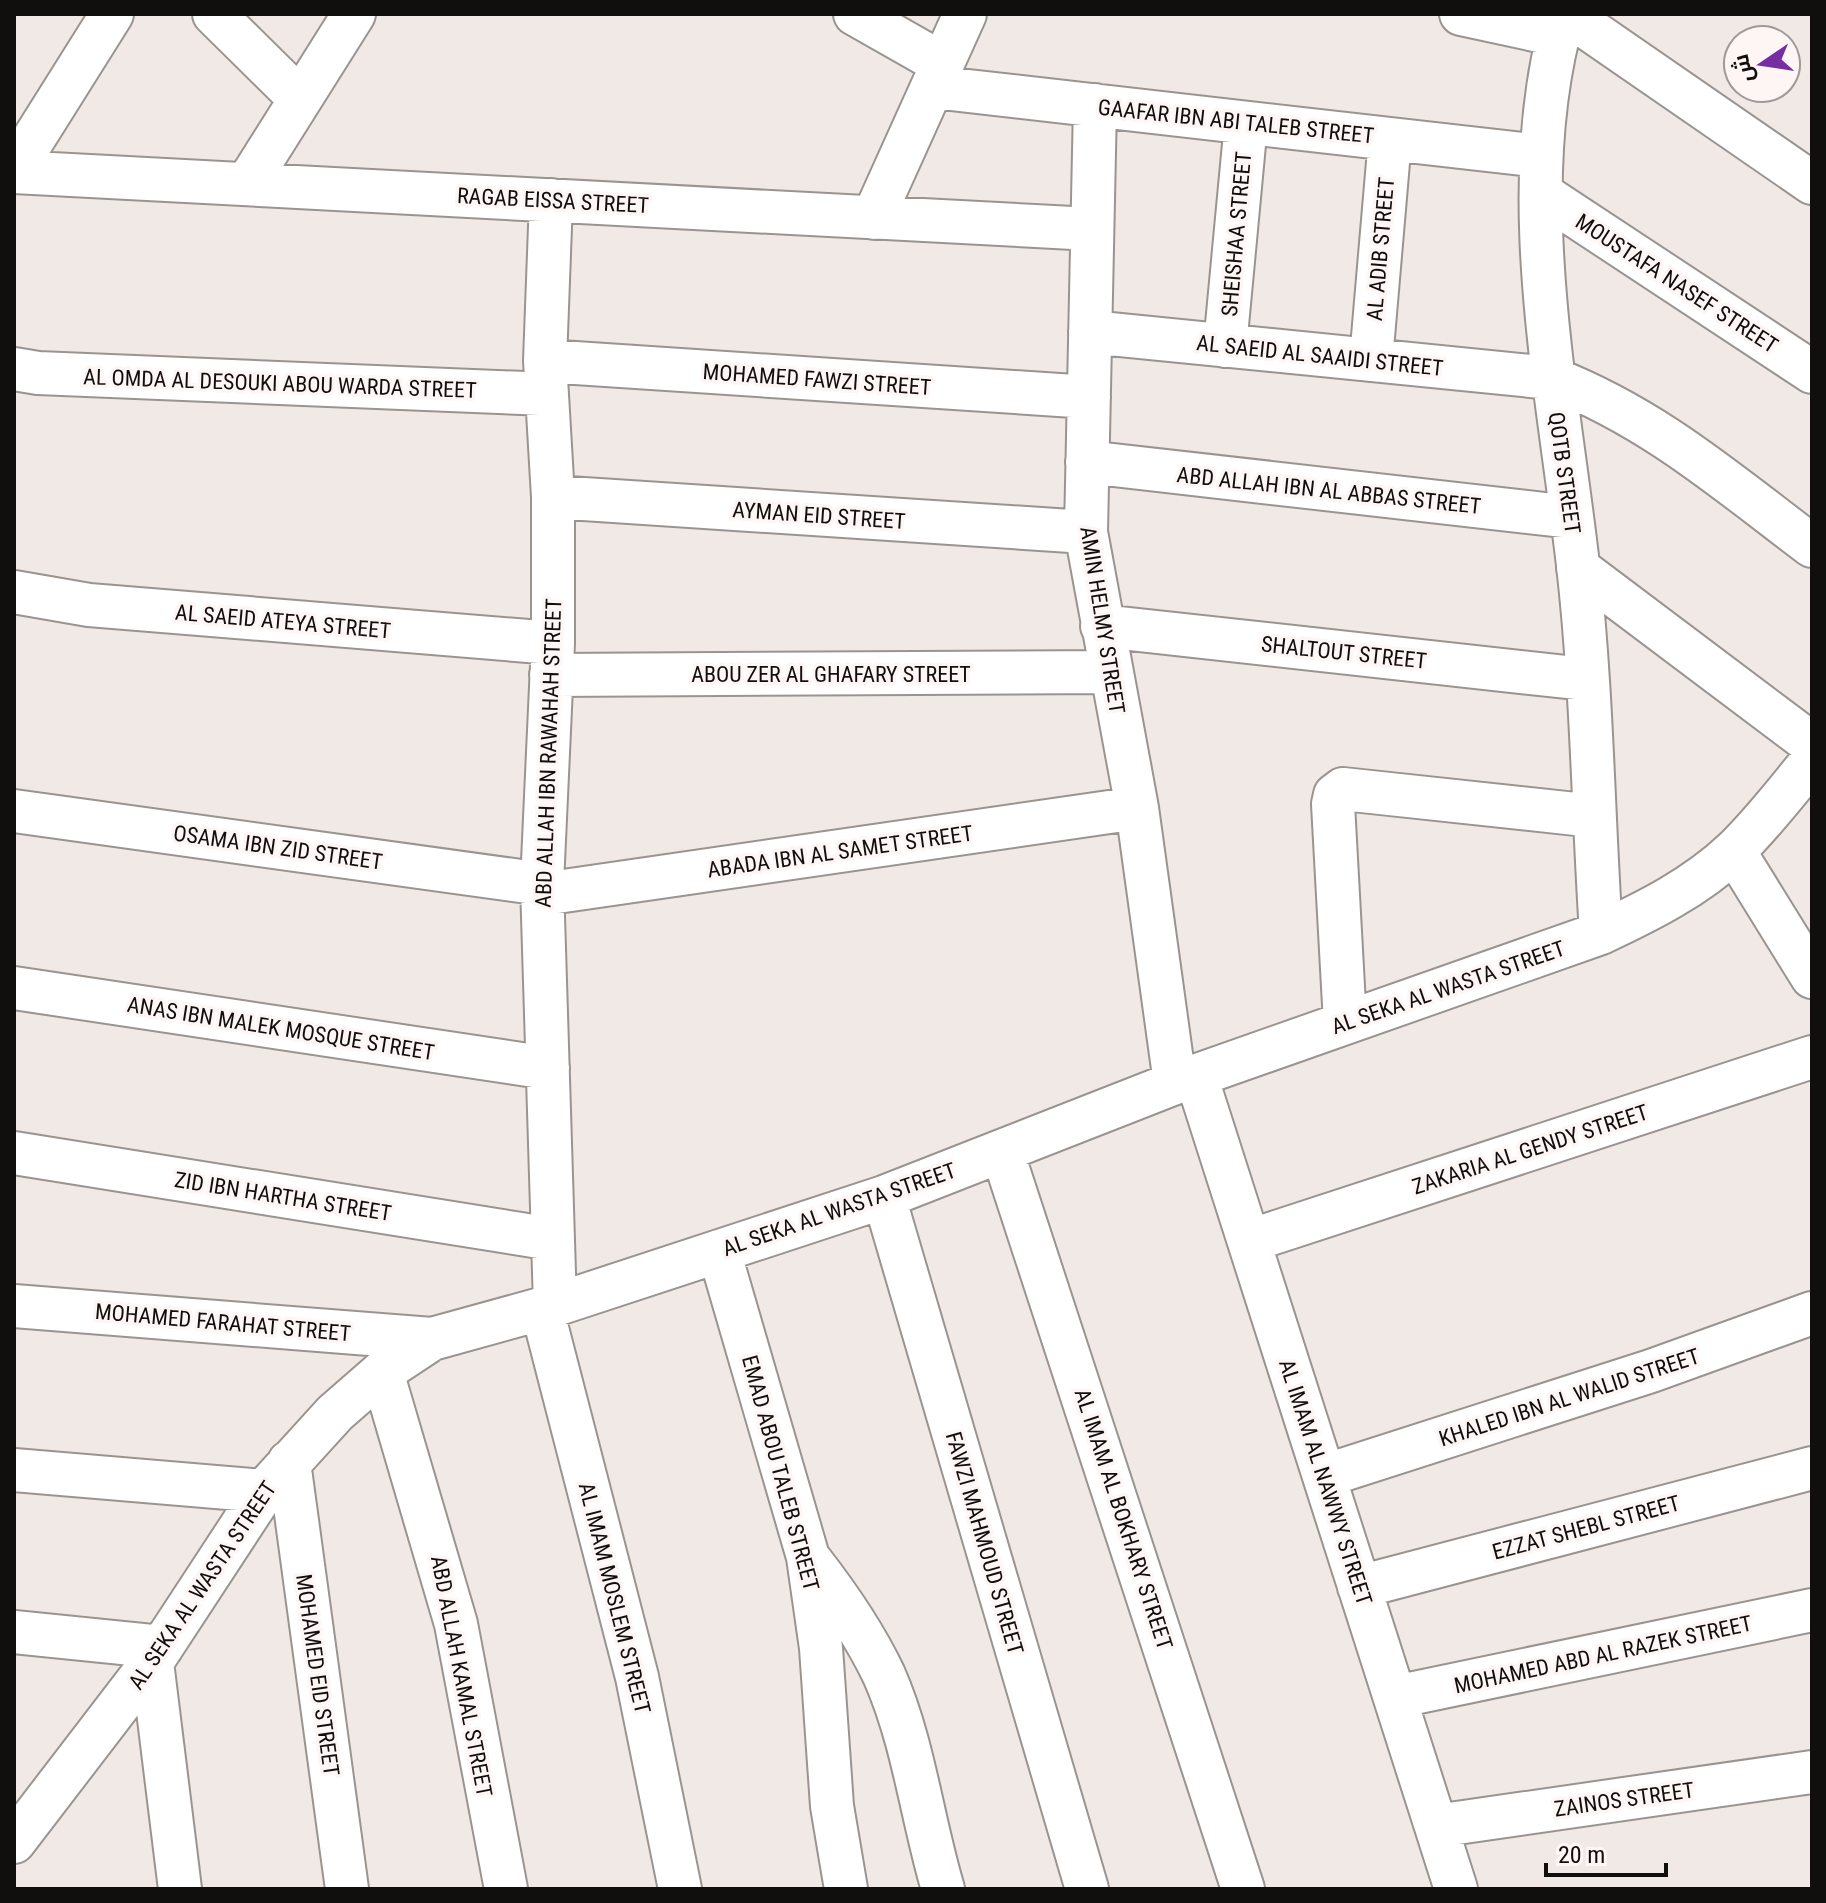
<svg xmlns="http://www.w3.org/2000/svg" width="1826" height="1903" font-family="'Roboto Condensed',Cairo,sans-serif">
<rect width="100%" height="100%" fill="#f0e9e6"/>
<g fill="none" stroke-linecap="round" stroke-linejoin="round">
<defs>
<path id="street" d="M214 14 300 99
M855 14 943 64
M1461 14 1558 35
M1564 14C1513 187 1558 390 1578 565 1592 687 1593 811 1601 933
M1567 14 1812 183
M933 87 1540 156
M1095 105 1086 532 1137 808 1175 1083
M14 170 112 14
M14 172 1092 229
M247 184 354 14
M1542 194 1812 372
M551 200 545 361 553 497V643L542 884 555 1305
M873 218 965 14
M1090 332 1551 378C1652 417 1726 481 1812 546
M1225 346 1246 123
M1371 360 1390 139
M545 361 1089 397
M14 369 38 373 547 394
M1087 462 1571 517
M553 497 1086 532
M1578 568 1812 744
M14 592 89 605 553 643
M1102 626 1585 679
M551 675 1110 672
M14 811 542 884
M1734 851 1812 977
M543 894 1137 808
M14 988 548 1068
M1345 1023 1333 804 1335 795 1343 789 1594 816
M1196 1076 1456 1889
M1002 1151 1243 1889
M14 1153 552 1239
M884 1197 1087 1889
M1249 1241 1812 1057
M719 1251 808 1557 821 1648 832 1806 846 1889
M14 1306 432 1339
M542 1309 637 1677 680 1889
M382 1372 456 1624 506 1889
M289 1462 347 1889
M14 1470 264 1491
M1324 1476 1651 1371 1812 1313
M811 1561C839 1597 864 1633 884 1675 914 1743 922 1819 943 1889
M1359 1587 1812 1468
M14 1632 162 1647
M152 1662 180 1889
M1395 1697 1812 1610
M1436 1826 1812 1772
M14 1842 152 1662 264 1491 335 1413 382 1372 432 1339 555 1305 884 1197 1175 1083 1601 933C1648 911 1696 887 1734 851 1762 824 1787 791 1812 761"/>
</defs>
<use href="#street" stroke="#9a9491" stroke-width="46"/>
<use href="#street" stroke="#fff" stroke-width="42"/>
</g>
<g text-anchor="middle" stroke-width="7" stroke-linejoin="round" paint-order="stroke">
<g font-size="22" fill="#110e0e" stroke="#fef6f4">
<text transform="translate(1236 121) rotate(6)" y="8">GAAFAR IBN ABI TALEB STREET</text>
<text transform="translate(553 200) rotate(3)" y="8">RAGAB EISSA STREET</text>
<text transform="translate(1236 234) rotate(-85)" y="8">SHEISHAA STREET</text>
<text transform="translate(1380 249) rotate(-85)" y="8">AL ADIB STREET</text>
<text transform="translate(1677 283) rotate(33)" y="8">MOUSTAFA NASEF STREET</text>
<text transform="translate(1320 355) rotate(6)" y="8">AL SAEID AL SAAIDI STREET</text>
<text transform="translate(817 379) rotate(4)" y="8">MOHAMED FAWZI STREET</text>
<text transform="translate(280 383) rotate(2)" y="8">AL OMDA AL DESOUKI ABOU WARDA STREET</text>
<text transform="translate(1565 473) rotate(82)" y="8">QOTB STREET</text>
<text transform="translate(1329 490) rotate(6)" y="8">ABD ALLAH IBN AL ABBAS STREET</text>
<text transform="translate(819 515) rotate(4)" y="8">AYMAN EID STREET</text>
<text transform="translate(1103 620) rotate(81)" y="8">AMIN HELMY STREET</text>
<text transform="translate(283 621) rotate(5)" y="8">AL SAEID ATEYA STREET</text>
<text transform="translate(1344 652) rotate(6)" y="8">SHALTOUT STREET</text>
<text x="831" y="682">ABOU ZER AL GHAFARY STREET</text>
<text transform="translate(548 753) rotate(-88)" y="8">ABD ALLAH IBN RAWAHAH STREET</text>
<text transform="translate(278 847) rotate(8)" y="8">OSAMA IBN ZID STREET</text>
<text transform="translate(840 851) rotate(-8)" y="8">ABADA IBN AL SAMET STREET</text>
<text transform="translate(1448 987) rotate(-19)" y="8">AL SEKA AL WASTA STREET</text>
<text transform="translate(281 1028) rotate(9)" y="8">ANAS IBN MALEK MOSQUE STREET</text>
<text transform="translate(1530 1149) rotate(-18)" y="8">ZAKARIA AL GENDY STREET</text>
<text transform="translate(283 1196) rotate(9)" y="8">ZID IBN HARTHA STREET</text>
<text transform="translate(839 1209) rotate(-19)" y="8">AL SEKA AL WASTA STREET</text>
<text transform="translate(223 1322) rotate(5)" y="8">MOHAMED FARAHAT STREET</text>
<text transform="translate(1569 1397) rotate(-18)" y="8">KHALED IBN AL WALID STREET</text>
<text transform="translate(781 1473) rotate(75)" y="8">EMAD ABOU TALEB STREET</text>
<text transform="translate(1326 1482) rotate(72)" y="8">AL IMAM AL NAWWY STREET</text>
<text transform="translate(1124 1519) rotate(72)" y="8">AL IMAM AL BOKHARY STREET</text>
<text transform="translate(1586 1527) rotate(-15)" y="8">EZZAT SHEBL STREET</text>
<text transform="translate(985 1543) rotate(74)" y="8">FAWZI MAHMOUD STREET</text>
<text transform="translate(202 1585) rotate(-56)" y="8">AL SEKA AL WASTA STREET</text>
<text transform="translate(615 1598) rotate(76)" y="8">AL IMAM MOSLEM STREET</text>
<text transform="translate(1603 1654) rotate(-12)" y="8">MOHAMED ABD AL RAZEK STREET</text>
<text transform="translate(318 1675) rotate(82)" y="8">MOHAMED EID STREET</text>
<text transform="translate(462 1676) rotate(79)" y="8">ABD ALLAH KAMAL STREET</text>
<text transform="translate(1624 1799) rotate(-8)" y="8">ZAINOS STREET</text>
</g>
</g>
<rect width="1826" height="1903" fill="none" stroke="#110e0e" stroke-width="32"/>
<g transform="translate(1762 64) rotate(257)"><circle r="38" fill="#fef6f4" stroke="#9f9998" stroke-width="2"/>
<path d="M0-6L14 30L0 20L-14 30Z" fill="#762fa2"/>
<text y="-12" font-size="22" font-weight="bold" text-anchor="middle" fill="#110e0e">ش</text>
</g>
<path d="M1546 1863v12h120v-12" fill="none" stroke="#110e0e" stroke-width="4"/>
<text x="1558" y="1863" font-size="24" fill="#110e0e" stroke="#fef6f4" stroke-width="6" paint-order="stroke">20 m</text>
</svg>
